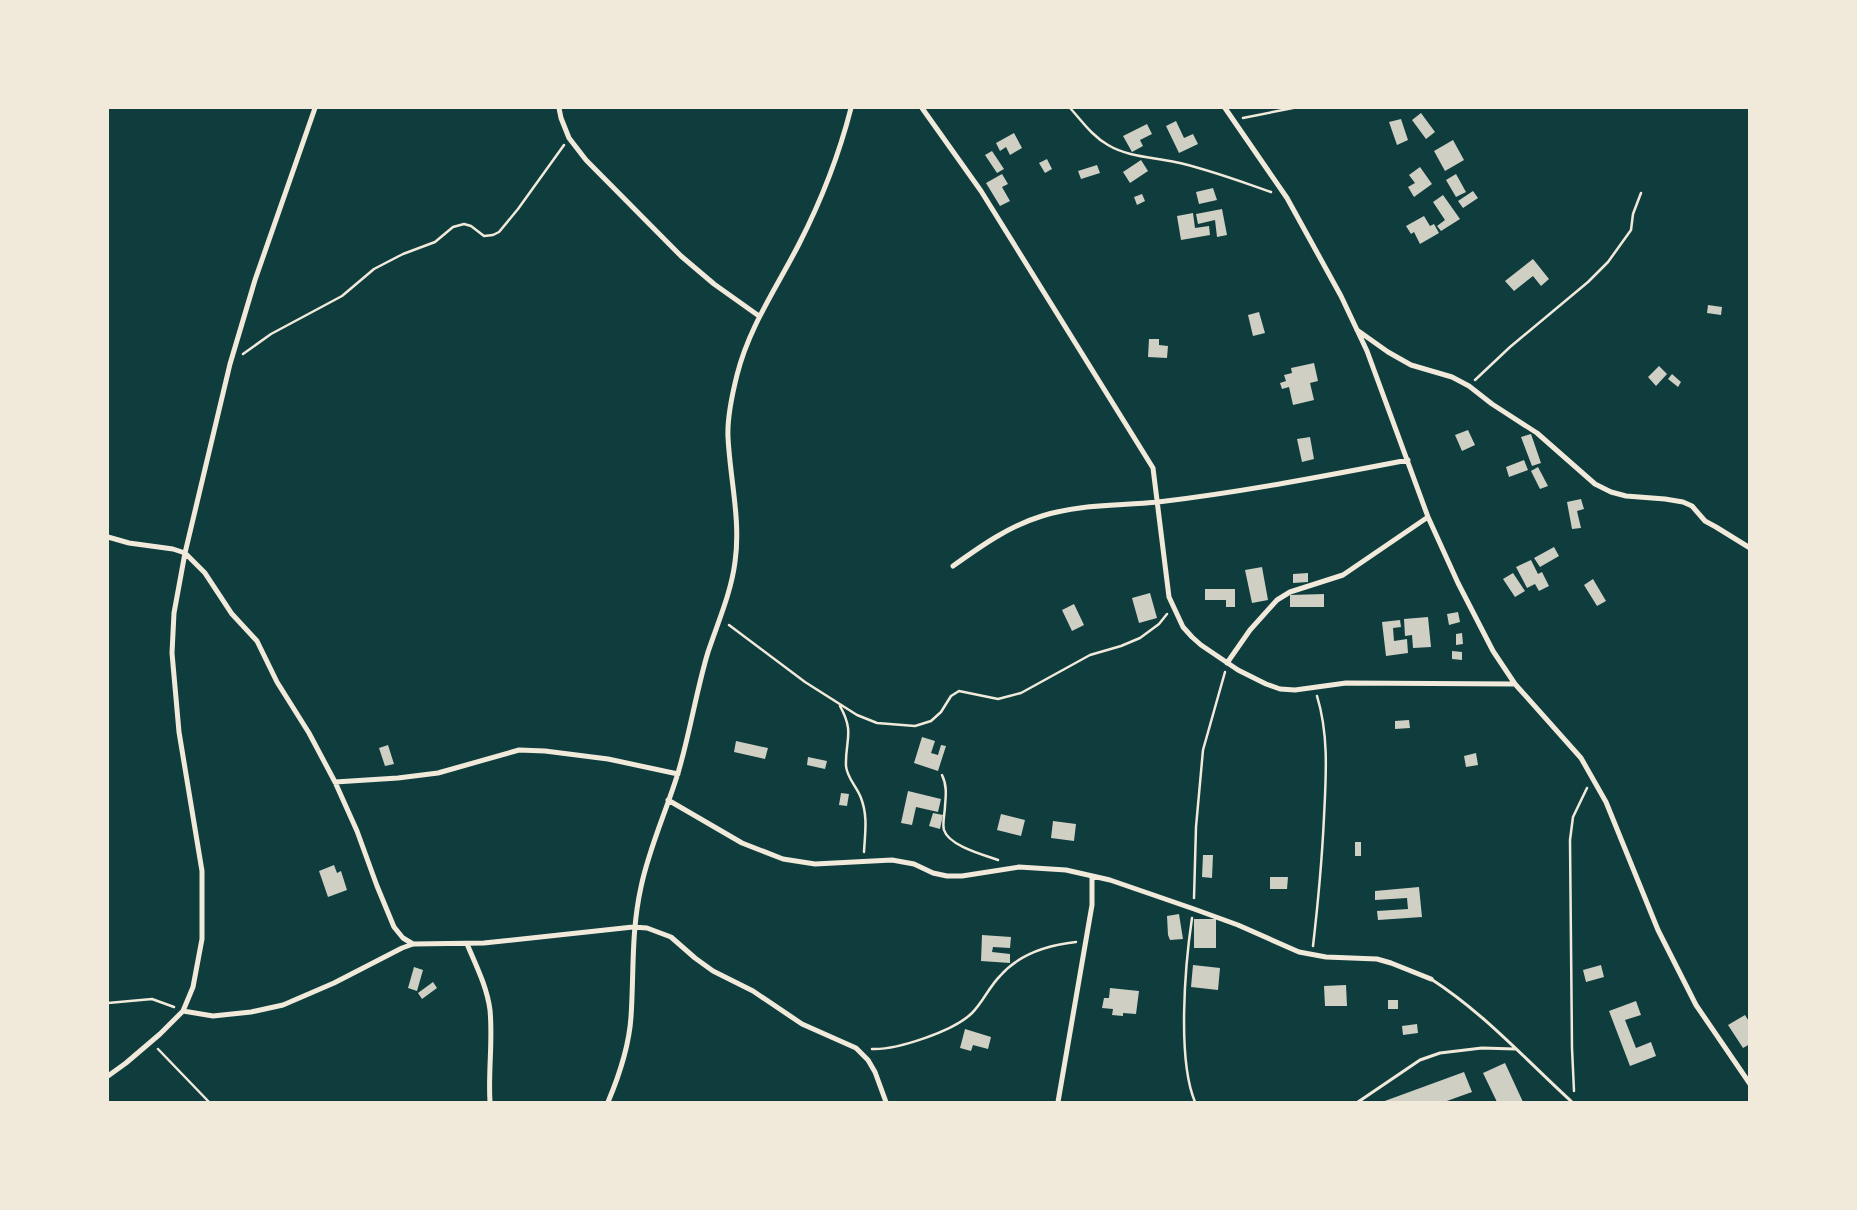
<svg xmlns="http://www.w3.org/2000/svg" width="1857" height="1210" font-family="'Fira Sans',sans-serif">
<rect width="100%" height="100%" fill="#0f3d3e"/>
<path fill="#cfcfc3" d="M1421 113 1435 132 1426 139 1412 120Z
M1401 119 1408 140 1397 145 1389 122Z
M1176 121 1184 138 1193 134 1198 144 1179 153 1166 126Z
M1147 124 1152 134 1140 140 1143 146 1132 152 1123 136Z
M1014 133 1022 148 1010 155 1006 147 1000 151 996 143Z
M1453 140 1464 160 1445 171 1434 151Z
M992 151 1004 169 997 173 985 155Z
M1047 159 1052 169 1045 173 1039 163Z
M1141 160 1148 171 1130 183 1123 172Z
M1097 165 1100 173 1081 179 1078 171Z
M1420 167 1432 184 1414 197 1408 187 1415 183 1409 175Z
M1002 174 1008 184 1002 187 1010 201 1000 206 986 183Z
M1456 174 1466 192 1456 197 1446 180Z
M1213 188 1217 200 1199 204 1196 192Z
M1473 191 1478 198 1463 208 1458 201Z
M1142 194 1145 201 1137 205 1134 197Z
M1443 195 1460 219 1441 231 1437 226 1445 220 1433 202Z
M1222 209 1227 235 1217 237 1215 220 1198 224 1196 214Z
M1193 213 1195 228 1209 226 1210 235 1181 240 1177 216Z
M1424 216 1430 226 1434 224 1439 233 1420 244 1414 232 1411 234 1406 226Z
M1533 259 1549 279 1541 286 1533 276 1514 291 1505 281Z
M1708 305 1722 307 1721 315 1707 313Z
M1259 312 1265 333 1253 336 1248 315Z
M1149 339H1159V345L1168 346 1167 358 1148 357Z
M1314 363 1318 381 1310 383 1314 400 1293 405 1289 387 1282 389 1280 383 1286 381 1284 375 1292 373 1291 368Z
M1659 366 1667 374 1656 386 1648 377Z
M1672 374 1681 382 1678 387 1668 379Z
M1468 430 1475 445 1462 451 1455 435Z
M1531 434 1541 463 1532 466 1521 437Z
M1310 437 1314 459 1302 462 1297 439Z
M1524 460 1528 470 1509 477 1506 467Z
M1538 467 1548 486 1540 489 1531 471Z
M1581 499 1584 509 1577 511 1581 528 1572 529 1567 502Z
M1554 547 1559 556 1540 567 1534 558Z
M1531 560 1538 574 1542 572 1549 586 1539 591 1535 584 1527 588 1516 567Z
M1262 567 1268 600 1252 603 1245 570Z
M1308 573V582L1293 583V574Z
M1513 573 1525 591 1515 597 1503 579Z
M1593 579 1606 601 1597 606 1584 585Z
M1205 589H1235V607H1226V600H1205Z
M1150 593 1157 618 1139 623 1132 598Z
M1324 594V607H1290V595Z
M1074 604 1084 625 1072 631 1062 610Z
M1458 612 1460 622 1449 625 1447 614Z
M1428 617 1431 647 1413 648 1412 635 1405 636 1404 619Z
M1400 620 1401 627 1393 628 1394 641 1407 639 1408 653 1386 656 1382 622Z
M1462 633 1463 644 1456 645V634Z
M1452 651 1462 652V660L1452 659Z
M1409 720 1410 728 1395 729V721Z
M922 737 935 741 931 753 938 755 941 745 946 746 938 771 914 763Z
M736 741 768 748 765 759 734 752Z
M388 745 394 764 385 766 379 748Z
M1476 753 1478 765 1466 767 1464 756Z
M808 757 827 761 825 769 807 765Z
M908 791 941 799 938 812 916 807 912 825 901 823Z
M841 793 849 794 847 806 839 805Z
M933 813 943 815 940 829 929 826Z
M1001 814 1025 820 1021 836 997 830Z
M1053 821 1076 824 1074 841 1051 838Z
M1355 842H1361V856H1355Z
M1203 855H1213L1212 878 1202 877Z
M334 865 337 873 341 871 347 890 328 897 319 871Z
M1270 877H1288L1287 889H1270Z
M1419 887 1422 917 1378 920 1377 911 1408 909 1407 898 1375 900V891Z
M1179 914 1183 939 1170 940 1168 935 1167 916Z
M1194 919H1216V948H1194Z
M982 935 1011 937 1010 948 993 947 992 952 1010 954V963L981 961Z
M1193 965 1220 968 1218 990 1191 987Z
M1601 965 1604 977 1586 982 1583 970Z
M414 967 423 970 417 991 408 988Z
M433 982 437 988 422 999 418 993Z
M1346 985 1347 1006H1325L1324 986Z
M1110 988 1139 991 1136 1014 1123 1013V1016L1112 1015 1113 1009 1102 1008 1104 998H1109Z
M1388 1000H1398V1009H1388Z
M1636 1001 1641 1015 1625 1020 1636 1048 1651 1042 1656 1056 1630 1066 1609 1011Z
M1745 1015 1750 1023V1044L1743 1048 1728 1025Z
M1417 1024 1418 1033 1403 1035 1402 1026Z
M965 1029 991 1037 988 1049 973 1045 971 1051 960 1048Z
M1505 1063 1523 1102H1497L1483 1073Z
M1464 1072 1472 1092 1444 1102H1382Z"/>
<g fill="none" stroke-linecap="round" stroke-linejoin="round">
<path stroke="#f1e9da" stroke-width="2.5" d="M1070 108C1082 121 1092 136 1108 145 1128 157 1153 157 1175 162 1208 169 1239 181 1271 192
M1243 118 1293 108
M243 354 271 334 342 296 374 269 403 254 435 242 453 227 464 224 471 226 484 236 493 235 499 232 518 209 564 145
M1475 380 1510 347 1588 282 1608 262 1631 230 1633 214 1641 193
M729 625 805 682 857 715 877 723 915 726 931 721 941 712 951 696 959 691 998 699 1021 693 1090 655 1121 646 1140 638 1159 624 1167 614
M840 706C855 733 845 740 846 766 847 778 857 787 861 798 868 816 865 833 864 852
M942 775C947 785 946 795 945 806 945 813 942 823 944 830 949 846 984 855 998 860
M1194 898 1196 827 1203 750 1225 672
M1192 918C1185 965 1177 1059 1195 1102
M1313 946C1318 903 1322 860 1324 817 1326 776 1329 735 1317 696
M108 1003 152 999 174 1007
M158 1049 209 1102
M872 1049C897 1050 954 1031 972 1013 983 1002 989 987 1000 976 1019 954 1048 945 1076 942
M1574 1091 1572 1048 1570 840 1573 817 1587 788"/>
<path stroke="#f1e9da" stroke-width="3" d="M1431 979C1484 1013 1526 1060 1572 1102
M1358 1102 1420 1060 1440 1053 1482 1048 1515 1049"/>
<path stroke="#f1e9da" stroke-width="5" d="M559 108 561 118 569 138 586 160 681 256 714 284 759 316
M922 108 981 191 1153 468 1169 597 1183 627 1192 637 1201 645 1238 670 1266 684 1280 689 1295 690 1346 683 1515 684
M1225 108 1287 198 1341 296 1367 351 1428 517 1458 583 1493 651 1515 684 1581 758 1606 802 1658 930 1696 1005 1750 1084
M1357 330 1388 352 1411 365 1452 377 1469 386 1492 404 1537 433 1595 484 1611 492 1626 496 1665 499 1683 502 1692 506 1705 521 1716 527 1750 548
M108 537 129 543 173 549 185 553 205 573 232 614 257 641 277 682 309 733 335 782 357 831 377 886 394 927 403 938 413 944
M953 566C981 546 1009 526 1042 516 1079 504 1119 506 1158 502 1242 492 1325 476 1408 460
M1227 663 1250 630 1277 600 1290 592 1343 575 1428 517
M335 782 398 778 438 773 519 750 545 751 608 759 678 774
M668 800 742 843 783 859 815 864 892 860 914 864 933 873 947 876H962L1019 867 1066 870 1110 880 1194 909 1238 925 1299 952 1326 957 1377 959 1391 963 1431 979
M467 944C476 965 487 987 490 1010 493 1041 488 1072 490 1102
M183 1011 213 1016 251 1012 283 1005 334 983 402 948 413 944 484 943 633 927 647 928 671 937 695 958 713 971 753 991 802 1024 856 1048 868 1060 875 1072 886 1102
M108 1076 126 1063 160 1034 183 1011 193 987 202 939V871L179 732 172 653 174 613 185 553 230 364 255 280 315 108
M608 1102C619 1076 629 1046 631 1017 634 972 631 932 641 887 649 848 666 812 678 773 690 733 696 692 708 652 718 622 731 593 735 562 741 520 730 479 728 437 727 417 732 395 737 375 749 327 777 287 799 244 821 201 839 155 851 108
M1058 1102 1092 905V876"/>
</g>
<rect width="1857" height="1210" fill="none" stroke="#f1e9da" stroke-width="218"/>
</svg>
